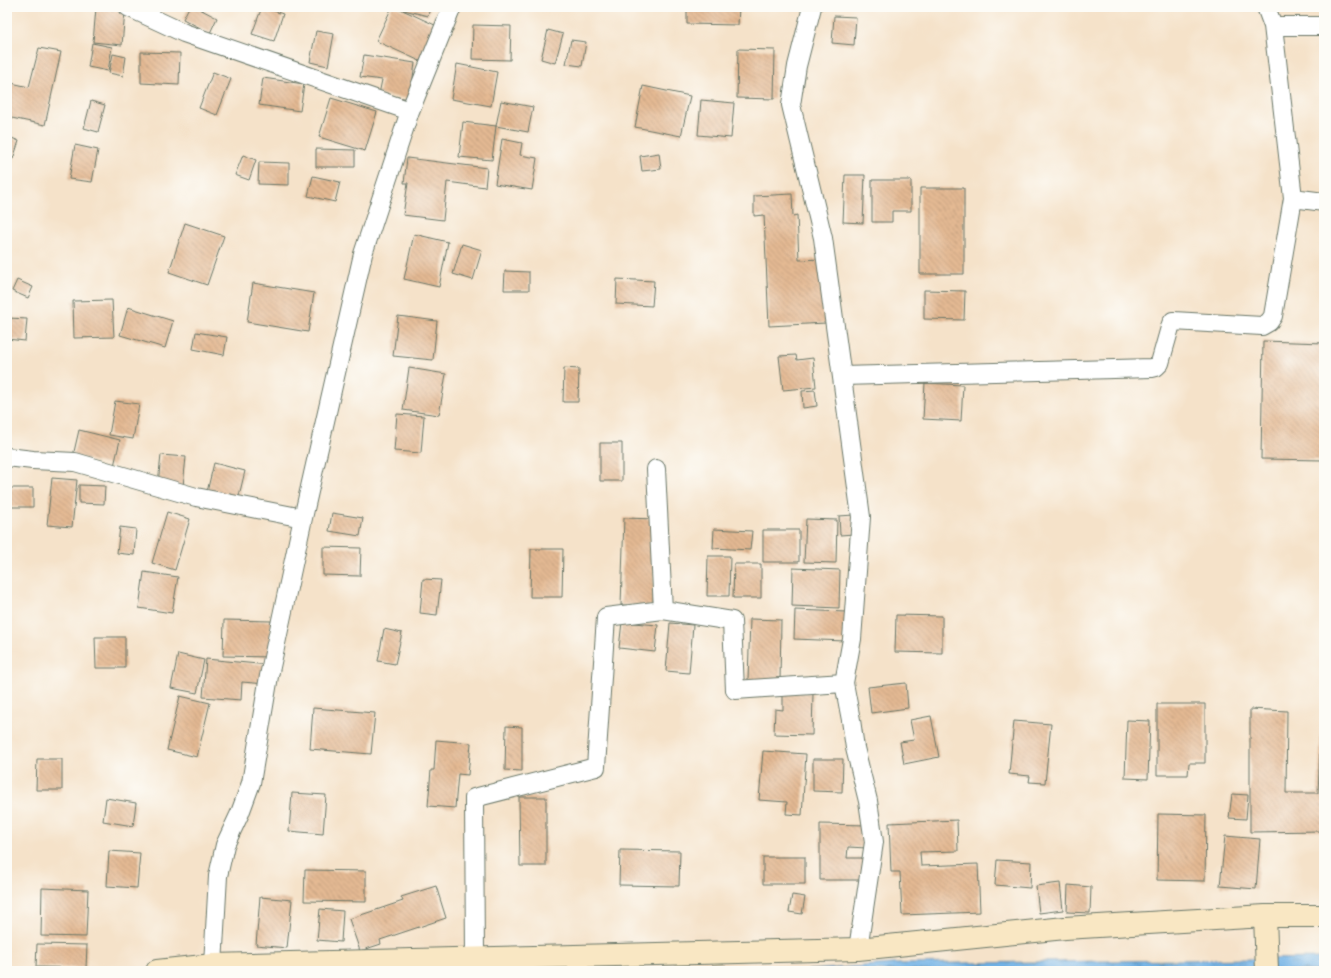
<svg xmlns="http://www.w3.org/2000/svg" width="1331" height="978" font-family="'Indie Flower',sans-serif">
<defs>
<pattern id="water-ripples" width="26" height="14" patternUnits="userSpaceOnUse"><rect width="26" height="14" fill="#71b1e5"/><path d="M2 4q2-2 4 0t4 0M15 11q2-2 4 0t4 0" fill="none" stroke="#5c91ba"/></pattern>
<pattern id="building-back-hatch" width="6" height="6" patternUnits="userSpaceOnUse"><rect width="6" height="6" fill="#e4b993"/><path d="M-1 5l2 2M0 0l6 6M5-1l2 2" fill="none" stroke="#b89879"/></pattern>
</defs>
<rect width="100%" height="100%" fill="#fdfcf7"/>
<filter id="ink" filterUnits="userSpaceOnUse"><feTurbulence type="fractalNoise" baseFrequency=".025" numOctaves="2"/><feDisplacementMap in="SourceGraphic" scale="8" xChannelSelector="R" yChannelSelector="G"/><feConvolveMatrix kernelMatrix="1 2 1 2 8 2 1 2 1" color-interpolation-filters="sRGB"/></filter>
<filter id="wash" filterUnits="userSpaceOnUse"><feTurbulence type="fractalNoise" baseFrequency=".012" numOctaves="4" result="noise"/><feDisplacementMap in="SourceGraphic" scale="16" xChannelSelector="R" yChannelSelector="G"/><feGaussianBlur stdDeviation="0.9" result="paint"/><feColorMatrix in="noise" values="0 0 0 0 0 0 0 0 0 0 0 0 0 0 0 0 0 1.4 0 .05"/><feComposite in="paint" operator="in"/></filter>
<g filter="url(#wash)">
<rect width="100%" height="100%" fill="#f5e2c9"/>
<path fill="url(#water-ripples)" stroke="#48778c" d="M1324 958V971H797L891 964Z"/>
<g id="blocks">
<path fill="url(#building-back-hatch)" d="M7 7H11L9 24H7Z
M189 7H196L217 18 210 33 183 19Z
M262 7 283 14 274 41 252 34Z
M392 7H396L437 26 420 61 376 41Z
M405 7H430L428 16 404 10Z
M687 7H739L738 25 687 24Z
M96 8 125 11 122 45 93 42Z
M834 16 856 17 854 45 832 43Z
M473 25 511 26 510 60 472 59Z
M548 30 563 34 555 63 541 59Z
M316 31 334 34 328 66 310 62Z
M571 40 586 42 582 66 566 64Z
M92 43 112 47 108 71 88 67Z
M39 48 61 52 45 125 7 117V82L29 87Z
M738 49 775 50 774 99 737 98Z
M141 52 180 53 179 85 141 83Z
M113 54 126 57 123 76 109 73Z
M364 55 415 63 410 99 379 94 382 80 360 77Z
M457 64 497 72 491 106 451 99Z
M213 72 231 79 217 115 199 108Z
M263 78 304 84 300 111 259 105Z
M643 86 690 96 681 136 635 127Z
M331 98 377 112 365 151 319 137Z
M701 100 734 103 731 138 698 135Z
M91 101 105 105 98 132 84 128Z
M501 101 533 107 528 132 496 126Z
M463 122 496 126 492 160 459 157Z
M7 136 19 141 13 159 7 157Z
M502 139 522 143 520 155 537 158 532 190 495 184Z
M75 145 98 150 92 182 69 179Z
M316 149 355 150V167H316Z
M659 153 661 169 642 171 640 156Z
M243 155 256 160 249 180 235 175Z
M407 158 487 168 485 187 447 182 443 220 403 215 408 183H404Z
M259 162 289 163V185L258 184Z
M845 175H865L863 223 843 222Z
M313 176 340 182 335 202 308 196Z
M872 180H911V211H892V222H872Z
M920 188H964V274H920Z
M792 194 793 216 797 215 799 260 823 259 826 323 769 326 764 215 754 216V196Z
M185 223 224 236 207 285 169 272Z
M414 234 448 242 439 287 404 279Z
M462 244 482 250 473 280 453 274Z
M505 271 529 272V290H504Z
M617 279 654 281 652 306 616 304Z
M17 280 33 287 28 298 12 291Z
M253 283 314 293 308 332 247 322Z
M924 290 965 291 964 320 924 319Z
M112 300 114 337 74 338 73 301Z
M128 307 173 321 165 348 120 335Z
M398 316 437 321 433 360 393 356Z
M8 318 27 319 25 341 7 339Z
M196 332 227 337 224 355 193 349Z
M1263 341 1324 343V460L1261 459Z
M796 355 797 360 813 358 816 387 783 390 779 356Z
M409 368 446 374 439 415 403 410Z
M564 368 579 369 578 402H563Z
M925 383 963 385 961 421 923 419Z
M815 390 817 406 803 408 802 391Z
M115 401 139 404 133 439 109 435Z
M397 414 424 416 421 453 394 451Z
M79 430 120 440 114 466 73 456Z
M600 443H622V481H600Z
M161 455 186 457 183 486 158 484Z
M214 463 245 471 237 504 206 496Z
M52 478 77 480 72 527 47 525Z
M79 485 105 486 104 504 79 503Z
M7 488H33V507H7Z
M167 512 190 519 175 570 152 563Z
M332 513 363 518 360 536 329 531Z
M854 515V534L840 535 839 516Z
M624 518 656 519 653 606 621 605Z
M806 519 837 520 836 563 804 562Z
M120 527 136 529 134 555 117 553Z
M714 529 752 531 750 550 713 548Z
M763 530H799V562H763Z
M323 547 361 548 360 576 323 575Z
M531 549H563L562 597H530Z
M708 556H730L729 596H707Z
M734 564H761V598H733Z
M793 568 840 570 839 608 792 606Z
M144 572 178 577 172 613 139 608Z
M423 579 441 580 437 615 420 613Z
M795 610 846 612 845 641 794 639Z
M896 615 942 616V653L895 652Z
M750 619 781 620 780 681 748 680Z
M224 620 271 621V657L223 656Z
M622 622 658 625 655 652 619 648Z
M670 623 693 625 689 673 666 671Z
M384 629 402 633 395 664 378 661Z
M95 637H125V668H96Z
M178 654 204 660 197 693 171 688Z
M206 659 268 665 266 684 242 682 241 700 203 697Z
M906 683 908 708 871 713 868 687Z
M783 692 813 693 812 735 774 734 775 709 783 710Z
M180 696 210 703 197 757 167 750Z
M1157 704H1205V763H1189L1188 775H1157Z
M1322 707H1324V831L1250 832V709L1287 711 1286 793H1318Z
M313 708 375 713 371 754 310 749Z
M931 716 939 757 904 764 900 742 914 740 910 720Z
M1127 720 1150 721 1148 779 1125 778Z
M1014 721 1051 724 1045 783 1029 782 1030 776 1009 774Z
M506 726 522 727V771L505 770Z
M436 740 471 743 468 775 458 774 455 808 428 806 431 770H434Z
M763 751 806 754 802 815 786 814 787 802 759 800Z
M37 759H62V790H36Z
M813 759H843L842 792 813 791Z
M292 793 326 795 323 834 289 831Z
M1232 794 1248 795 1246 819 1229 818Z
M519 797H546V866H520Z
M106 798 136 803 133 826 103 821Z
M1158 814 1206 815 1205 881 1157 880Z
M957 820 958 851 920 852 921 866 978 864 980 912 902 915 900 872H891L889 823Z
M820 824 867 825V848L848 847 847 858H866V880H820Z
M1225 836 1260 839 1256 889 1220 886Z
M620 850 680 851 679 886 619 885Z
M109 851 140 853 137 888 107 886Z
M763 857H805V884H763Z
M997 860 1031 862 1030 888 995 885Z
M305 870 366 871V902L304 901Z
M1060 883 1063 910 1039 913 1036 886Z
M1068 885 1091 887 1090 913 1067 912Z
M436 886 446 918 380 940 381 944 360 951 349 919 403 901 401 897Z
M42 888 88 890 86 937 41 936Z
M792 895 805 897 802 914 789 912Z
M260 897 292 900 287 948 256 945Z
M320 909 343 911 341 942 317 940Z
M37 944 87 945 86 968 36 967Z"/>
</g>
</g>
<g filter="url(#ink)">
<use href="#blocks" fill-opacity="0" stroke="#6a7768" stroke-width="1"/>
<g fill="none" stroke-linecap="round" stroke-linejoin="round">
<defs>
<path id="minor" d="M128 7 184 33 410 111
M812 7 797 66 791 105 823 238 861 517 852 639 844 683 851 720 855 748 868 801 874 842 858 949
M1273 26H1324
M1293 198 1324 202
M842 376 1152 368 1156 367 1160 363 1171 324 1173 321 1262 326 1269 322 1273 316 1293 198 1273 26 1266 7
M7 457 33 460 75 462 196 497 303 518
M656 469 663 610 732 621 735 690 844 683
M475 959 474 798 596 767 606 617 663 610
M213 965 218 876 225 845 240 813 251 783 269 676 303 518 363 254 410 111 452 7"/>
<path id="secondary" d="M1265 916 1267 971
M157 971 213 965 858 949 1065 928 1265 916H1324"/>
</defs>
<use href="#minor" stroke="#6a7768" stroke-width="20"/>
<use href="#secondary" stroke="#6a7768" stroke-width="24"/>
<use href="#minor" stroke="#fff" stroke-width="18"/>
<use href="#secondary" stroke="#f9e7c3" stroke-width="22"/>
</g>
</g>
<rect width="1331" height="978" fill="none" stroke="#fdfcf7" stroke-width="24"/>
</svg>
